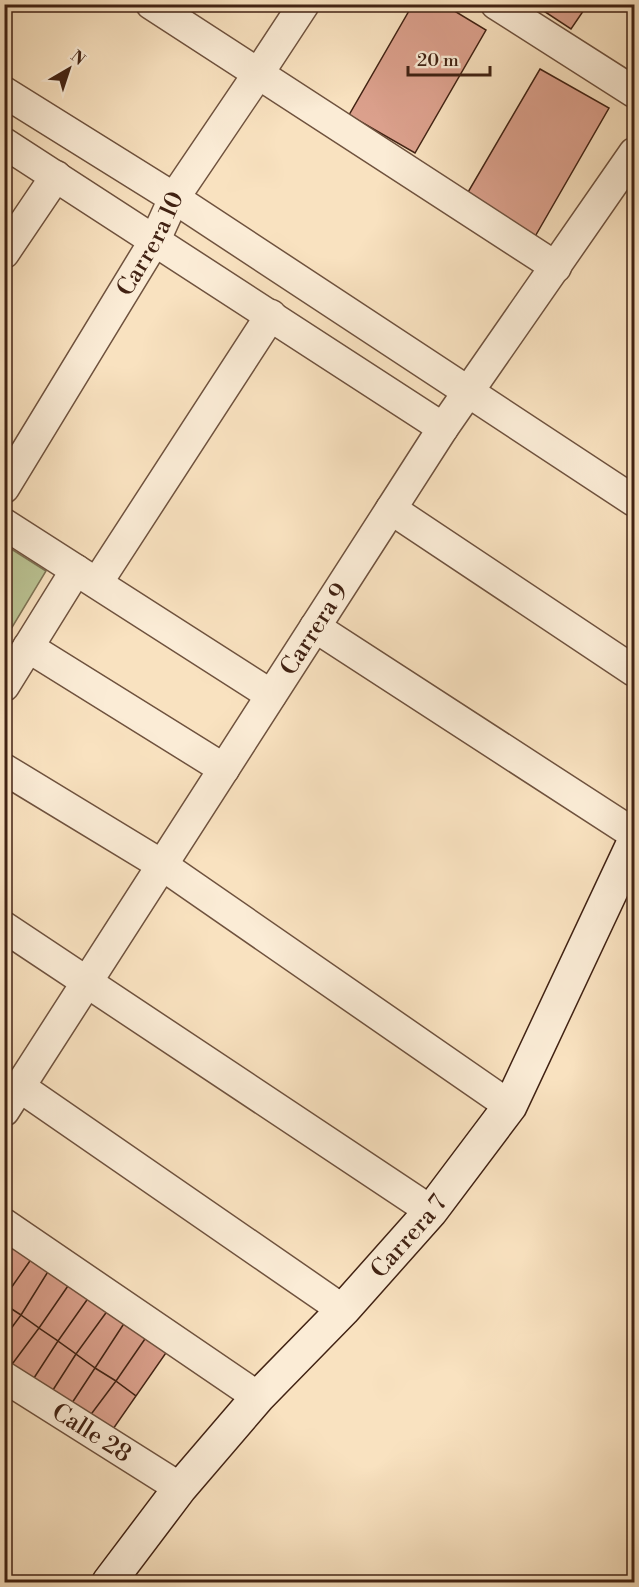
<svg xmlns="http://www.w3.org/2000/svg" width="639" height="1587" font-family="'Libre Bodoni',serif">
<rect width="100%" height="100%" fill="#f9e2c0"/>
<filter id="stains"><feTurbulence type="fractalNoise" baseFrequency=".00333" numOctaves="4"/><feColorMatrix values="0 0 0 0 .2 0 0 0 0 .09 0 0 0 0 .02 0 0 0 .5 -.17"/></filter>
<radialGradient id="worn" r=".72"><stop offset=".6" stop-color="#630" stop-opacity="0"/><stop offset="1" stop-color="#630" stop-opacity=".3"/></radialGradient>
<path fill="#bbc494" stroke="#7e7354" stroke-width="1.5" d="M5 545 46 571 5 639Z"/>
<path fill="#dba08c" stroke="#412213" stroke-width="1.5" d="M413 4H443L486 30 415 153 349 115Z
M533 4H588L571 29Z
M540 69 609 108 533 240 464 199Z
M14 1246 32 1258 4 1298V1261Z
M32 1258 49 1270 21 1315 4 1304V1298Z
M49 1270 70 1283 39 1328 21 1315Z
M70 1283 89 1297 58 1341 39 1328Z
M89 1297 108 1310 76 1354 58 1341Z
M4 1304 21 1315 4 1338Z
M108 1310 125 1322 95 1368 76 1354Z
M21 1315 39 1328 10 1367 4 1364V1338Z
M125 1322 147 1336 116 1381 95 1368Z
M39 1328 58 1341 32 1381 10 1367Z
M147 1336 168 1350 136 1396 116 1381Z
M58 1341 76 1354 51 1393 32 1381Z
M76 1354 95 1368 70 1406 51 1393Z
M95 1368 116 1381 89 1417 70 1406Z
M116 1381 136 1396 111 1432 89 1417Z"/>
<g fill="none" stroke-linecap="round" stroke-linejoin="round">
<defs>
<g id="street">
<path d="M151 4 556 267"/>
<path d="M496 4 634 92"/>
<path d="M4 92 174 198 634 501"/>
<path d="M4 143 443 428"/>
<path d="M4 253 56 176"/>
<path id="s1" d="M4 488 155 240 174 198 258 74 304 4"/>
<path d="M391 509 634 671"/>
<path d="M4 524 271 695"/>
<path d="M97 583 271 315"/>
<path d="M315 627 634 834"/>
<path d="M28 647 224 769"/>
<path d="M4 686 76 570"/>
<path d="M4 769 162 865 510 1106"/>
<path d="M4 927 431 1211"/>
<path d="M20 1087 343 1310"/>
<path id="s2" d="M4 1111 391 509 443 428 634 153"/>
<path d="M4 1224 258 1397"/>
<path id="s3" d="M4 1377 180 1488"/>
</g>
<g id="secondary">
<path id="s4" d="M109 1582 180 1488 258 1397 343 1310 431 1211 510 1106 634 842"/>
</g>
</defs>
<use href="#street" stroke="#6f523e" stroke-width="33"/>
<use href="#secondary" stroke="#412213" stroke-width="36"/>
<use href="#street" stroke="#fbecd6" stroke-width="30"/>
<use href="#secondary" stroke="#fbecd6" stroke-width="33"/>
</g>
<g text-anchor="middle" stroke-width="6" stroke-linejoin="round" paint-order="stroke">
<g font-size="24" fill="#412213" stroke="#fbecd6">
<text dy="8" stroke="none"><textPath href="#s1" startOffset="285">Carrera 10</textPath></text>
<text dy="8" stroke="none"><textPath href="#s2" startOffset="573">Carrera 9</textPath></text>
<text dy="8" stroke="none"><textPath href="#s4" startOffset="458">Carrera 7</textPath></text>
<text dy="8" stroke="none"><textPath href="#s3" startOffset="104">Calle 28</textPath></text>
</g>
</g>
<rect width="639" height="1587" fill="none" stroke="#f9e2c0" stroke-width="24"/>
<rect x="6" y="6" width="627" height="1575" fill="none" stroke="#412213" stroke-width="3"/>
<rect x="12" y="12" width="615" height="1563" fill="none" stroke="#412213" stroke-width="1.5"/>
<g transform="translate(69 69) rotate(39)" stroke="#fbecd6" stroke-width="4.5" paint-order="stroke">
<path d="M0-4.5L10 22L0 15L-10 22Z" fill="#412213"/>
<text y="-9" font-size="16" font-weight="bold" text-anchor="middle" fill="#412213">N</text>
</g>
<path d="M408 66v9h82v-9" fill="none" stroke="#412213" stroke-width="3"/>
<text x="417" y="66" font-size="18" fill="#412213" stroke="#fbecd6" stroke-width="4.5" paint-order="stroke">20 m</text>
<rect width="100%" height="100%" filter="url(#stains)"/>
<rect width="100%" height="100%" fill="url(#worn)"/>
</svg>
